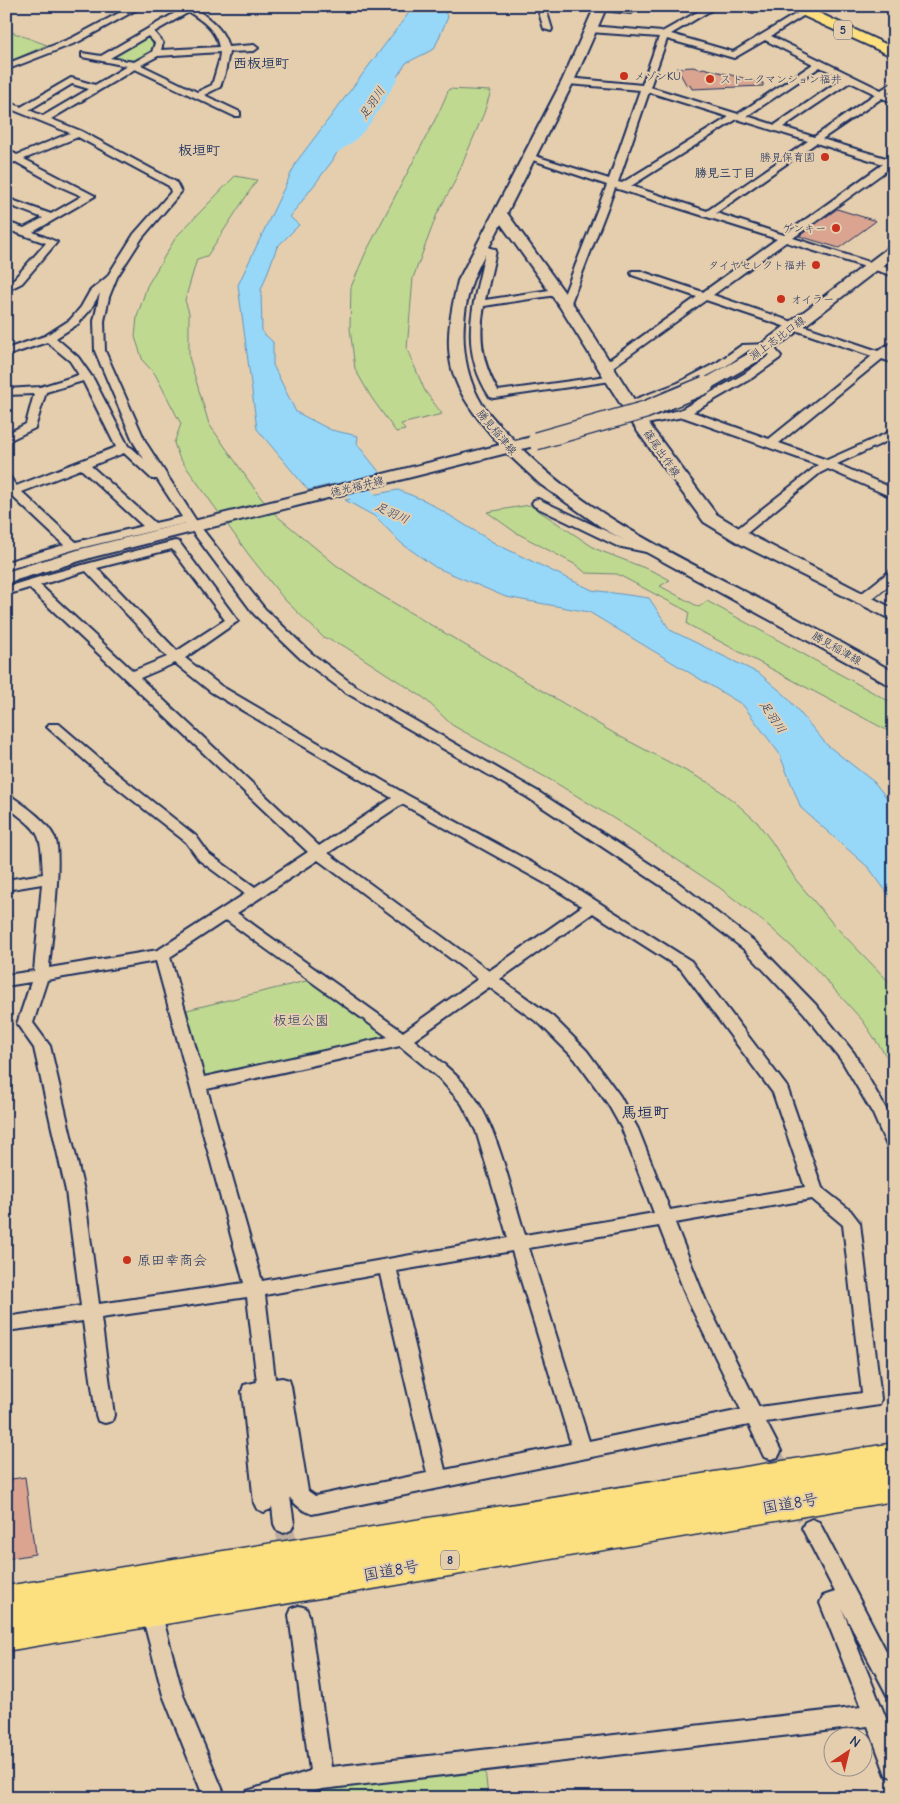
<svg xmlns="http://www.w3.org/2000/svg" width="900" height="1804" font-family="'Comic Neue','Klee One',sans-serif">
<rect width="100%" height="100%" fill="#e5ceae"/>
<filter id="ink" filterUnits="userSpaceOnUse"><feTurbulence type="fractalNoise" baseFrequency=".02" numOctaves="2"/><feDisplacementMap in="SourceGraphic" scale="10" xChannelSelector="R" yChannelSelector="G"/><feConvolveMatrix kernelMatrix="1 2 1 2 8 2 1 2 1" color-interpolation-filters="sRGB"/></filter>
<g filter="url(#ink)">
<path fill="#bfd990" stroke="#6d8477" d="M6 30 47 45 6 63Z
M146 35 157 42 154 53 130 64 106 58Z
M449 89 491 91 484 113 454 183 437 214 413 278 407 349 425 391 442 414 401 424 405 430 396 432 371 397 355 369 350 328 351 287 365 254 439 112Z
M235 176 257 180 207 256 197 259 185 300 189 313V357L209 424 261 498 277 516 336 565 377 593 617 735 711 784 736 803 757 822 772 842 796 880 835 926 894 987V1068L863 1021 813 966 770 927 720 888 629 828 556 783 452 725 424 698 344 646 323 637 284 599 249 555 179 457 174 443 181 424 155 374 143 361 135 337 137 317 147 286 176 237Z
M530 505 596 549 655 572 670 580 660 586 699 607 707 601 894 704V734L687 624 689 612 617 574 586 573 576 565 515 532 487 512Z
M310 980 391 1039 203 1078 187 1010Z
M485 1768 488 1798H303L300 1794Z"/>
<path fill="#97d8f9" stroke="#6594bb" d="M407 6H440L448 17 434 49 406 63 383 98 348 131 333 160 290 217 299 225 277 247 261 290 262 332 273 342V365L296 412 331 430 358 436 357 444 380 473 308 490 257 429 238 285 297 161 411 10Z
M398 490 426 501 496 544 592 590 649 598 670 630 760 674 785 695 827 745 874 782 894 807V902L869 868 801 808 779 753 743 705 589 612 506 597 435 567 401 543 376 517 345 500Z"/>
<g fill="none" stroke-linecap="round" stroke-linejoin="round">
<path fill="#97d8f9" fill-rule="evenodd" d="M389 72 396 74 398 78C385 99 373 124 354 141 347 147 338 151 332 157 323 167 321 177 306 173L303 169 319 148 340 133 357 113 382 74Z
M315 444 324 446 380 499 408 511 412 516 408 521C372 530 330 479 306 456L303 451 306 446Z"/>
</g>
<path fill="#daa491" stroke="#1b2f5e" d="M693 67 701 69 703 68 763 83V86L692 89 690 85 687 86 677 68Z
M837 209 876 221 839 248 799 236Z
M25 1477 35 1554 6 1559V1480Z"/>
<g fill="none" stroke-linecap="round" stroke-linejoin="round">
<path stroke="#bdae9e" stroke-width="19" stroke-dasharray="19 9" stroke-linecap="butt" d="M771 1451 812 1528
M284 1524 290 1559"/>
<defs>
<path id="street" d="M132 6H143L78 42 6 70V64L72 38Z
M187 6H198L195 9C209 18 224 29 228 47L254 45 258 48 254 51 229 52 225 73 220 87 204 95 240 112V116H234L135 69 51 119 81 131 176 182 181 192 142 238 117 277 109 297 104 321 105 351 146 443 199 525 264 608 311 653 355 686 537 791 676 881 755 942 816 1005 854 1053 894 1123V1149L888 1148 873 1114 842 1061 804 1013 745 950 666 889 527 797 345 692 301 659 254 614 186 523 76 549 6 570V562L64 545 12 496 6 498V476L10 477 16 486 116 447 83 381 46 392 35 428 6 442V434L26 424 34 394 6 395V389L40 387 79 375 70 361 47 342 6 356V349L45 336 70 320 81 307 90 291 107 277 134 234 171 192 169 186 78 137 24 159 95 196 33 232 57 242 22 283 6 291V283L14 279 46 243 6 229V222L24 228 43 218 6 204V198L51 214 82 196 57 185 16 162 7 163 6 160 9 158 6 156V149L17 155 70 133 6 107V101L21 107 71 78 95 85 127 66 82 57V53L101 56ZM189 12C203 21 216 30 219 47L161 50 163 43 154 32ZM148 36 155 43 152 52 134 62 110 58ZM220 52 219 61 212 85 197 92 141 65 158 56ZM72 84 89 89 43 116 29 110ZM100 293 94 321 95 351 134 443 144 459 132 448 128 446 94 380 78 357 56 338 78 324 90 310ZM124 453 152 479H157L182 517 155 523 91 466ZM81 469 143 526 76 542 22 492Z
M537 6H545L552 29 551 31 544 29Z
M619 6H641L631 13 601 10 597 7Z
M708 6H718L671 34 733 52 809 6H819L771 36 881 90 894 82V89L888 93 894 96V103L882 98 822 139 889 159 894 157V165L793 238 894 270V276L786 242 713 295 878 351 894 341V350L888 354 894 356V363L882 359 779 443 827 460 894 430V438L837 464 894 489V498L828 469 820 473 741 538 737 539 731 535 733 532 818 465 683 417 641 425 635 422 637 420 680 410 744 374 770 355 764 349 749 350 726 366 686 387 633 407H625L623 405 625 403 678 383 718 362 742 345 771 344 781 356 780 358 752 378 693 412 769 439 872 356 706 300 610 369H602L600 367 602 365 697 297 632 275 631 273 632 271H640L703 292 777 239 615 188 570 305 565 308 561 307 560 305 607 185 524 157 526 155H532L609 179 640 90 568 84 564 81 568 78 642 85 659 37 590 32 586 29 590 26 662 32ZM667 39 734 58 765 40 813 64 738 114 650 87ZM820 67 843 78 775 125 747 116ZM850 82 875 94 814 137 783 127ZM649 92 729 117 622 183 618 182ZM737 119 808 141 707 211 631 186ZM816 143 883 164 784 235 716 213Z
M737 6H752L757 9 753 12Z
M481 246 495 249 496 251 485 300 556 289 561 292 556 295 484 306C478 337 482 364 498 391L614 375 620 378 618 380 494 398 490 397C458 348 473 306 485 253L476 249Z
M538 499 625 540 655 546 657 549 651 553 617 546 534 506 532 503 534 500Z
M175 541 179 542 238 621 185 658 221 686 407 795 560 878 691 961 787 1087 822 1188 850 1210 860 1223 881 1399 879 1405 766 1422 781 1451 778 1457 771 1459 764 1457 749 1425 312 1514C304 1511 294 1505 290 1497L294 1524 291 1530 284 1533 277 1530 274 1524 272 1506 271 1509 264 1512 257 1509 254 1503 242 1391 244 1385 257 1382 247 1297 101 1318 114 1415 112 1421 105 1423 98 1421 96 1415 83 1321 6 1331V1317L81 1306 66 1191 34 1048 17 1024 31 982 6 986V975L34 971 42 884 6 890V880L43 874C41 830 41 833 6 806V794L11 796C28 808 45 819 55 838 63 855 51 945 49 968L158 950 245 894 199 860 186 842 106 779 47 727 49 724H59L116 773 196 836 209 854 255 887 308 852 29 588 6 595V587C62 570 118 555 175 541ZM172 549 225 620 177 651 97 568ZM86 571 167 657 133 671 40 585ZM175 663 211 692 392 798 319 846 140 678ZM402 804 550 886 582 906 489 971 328 853ZM318 860 478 979 403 1032 237 913ZM593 913 681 969 773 1093 805 1187 670 1210 638 1129 620 1096 587 1051 553 1017 500 979ZM226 920 388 1037 204 1077 170 957ZM156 961 244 1283 99 1304 84 1191 50 1046 33 1023 47 980ZM489 987 541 1025 575 1059 608 1104 622 1129 654 1213 525 1235C512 1195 498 1128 473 1095 457 1073 435 1057 414 1040ZM400 1046 439 1078 462 1104 476 1131 508 1238 262 1281 207 1089ZM812 1199 843 1225 862 1393 759 1407 706 1301 675 1223ZM659 1226 688 1301 741 1410 589 1441 529 1248ZM512 1251 571 1444 445 1470 397 1271ZM380 1274 427 1473 315 1496 308 1491 291 1386 289 1380 282 1378 275 1379 265 1295Z
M894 570V581L867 603H857L856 600 857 597 890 571Z
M812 1519 819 1522 894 1666V1698L887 1695 842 1609 894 1738V1778L886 1775 868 1726 322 1789 289 1798H244L247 1791 310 1771 289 1615 292 1608 299 1606 306 1608 309 1615 331 1767 861 1707 820 1603 823 1596 835 1592 802 1528 805 1522Z
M151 1602 158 1604 161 1611 183 1695 226 1798H204L163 1695 141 1611 144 1604Z"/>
<path id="secondary" d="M595 6H607L574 81 507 213 575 307 654 431 716 514 754 537 894 609V621L742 545 704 522 638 432 560 307 501 224C492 243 479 262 472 282 459 321 460 368 482 404 491 418 504 429 515 441L536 436 542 438 544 441 542 444 522 449C583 510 661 548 736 587 789 614 842 643 894 672V686L887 684 604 529 540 484 507 453 93 557 6 583V572L81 549 500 445C448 386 439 359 458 281L562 81Z
M894 246V257L760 360 711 388H699L697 385 699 382 748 354 889 247Z"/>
<path id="primary" d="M787 6H804L894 48V57L788 9Z"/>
<path id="highway" d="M894 1443V1501L6 1651V1586Z"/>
</defs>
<use href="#street" stroke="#1b2f5e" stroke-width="4"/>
<use href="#secondary" stroke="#1b2f5e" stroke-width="4"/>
<use href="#primary" stroke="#1b2f5e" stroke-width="4"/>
<use href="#highway" stroke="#1b2f5e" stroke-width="3"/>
<use href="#street" fill="#e5ceae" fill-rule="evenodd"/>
<use href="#secondary" fill="#e5ceae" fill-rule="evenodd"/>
<use href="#primary" fill="#fce080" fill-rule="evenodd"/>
<use href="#highway" fill="#fce080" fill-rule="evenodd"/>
<defs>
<path id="secondary-bridge" d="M536 441 645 410 705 385"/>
</defs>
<use href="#secondary-bridge" stroke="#1b2f5e" stroke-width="20" stroke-linecap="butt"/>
<use href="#secondary-bridge" stroke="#e5ceae" stroke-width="17"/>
</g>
</g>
<g fill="#c8321e" stroke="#e5ceae" stroke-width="2">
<circle cx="624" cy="76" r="5"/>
<circle cx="710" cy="79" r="5"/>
<circle cx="825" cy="157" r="5"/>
<circle cx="836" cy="228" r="5"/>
<circle cx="816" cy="265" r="5"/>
<circle cx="781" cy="299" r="5"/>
<circle cx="127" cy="1260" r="5"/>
</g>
<g text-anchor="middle" stroke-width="4" stroke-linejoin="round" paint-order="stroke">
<g font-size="11" fill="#1b2f5e" stroke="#e5ceae" text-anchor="start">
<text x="634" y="80">メゾンKU</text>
<text x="720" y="83">ストークマンション福井</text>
<text x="815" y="161" text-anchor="end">勝見保育園</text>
<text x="826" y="232" text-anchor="end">ゲンキー</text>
<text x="806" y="269" text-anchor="end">タイヤセレクト福井</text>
<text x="791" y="303">オイラー</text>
</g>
<g font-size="11" fill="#1b2f5e" stroke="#e5ceae">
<text transform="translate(777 338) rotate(-36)" y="4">淵上志比口線</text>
<text transform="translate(497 432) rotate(50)" y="4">勝見稲津線</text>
<text transform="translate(662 453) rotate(55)" y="4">篠尾出作線</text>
<text transform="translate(357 486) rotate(-14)" y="4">徳光福井線</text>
<text transform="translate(837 648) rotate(30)" y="4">勝見稲津線</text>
</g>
<g fill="#e5ceae" stroke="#585f76" stroke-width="1">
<rect x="834" y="20.5" width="18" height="19" rx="4"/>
<rect x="441" y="1550.5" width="18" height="19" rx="4"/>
</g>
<g font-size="12" font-weight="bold" fill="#1b2f5e">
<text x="843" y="34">5</text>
<text x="450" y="1564">8</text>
</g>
<g font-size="12" font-style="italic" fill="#27406e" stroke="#e5ceae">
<text transform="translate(372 103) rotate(-56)" y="4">足羽川</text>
<text transform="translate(392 513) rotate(24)" y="4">足羽川</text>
<text transform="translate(773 717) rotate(56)" y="4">足羽川</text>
</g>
<g font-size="12" font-weight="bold" fill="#1b2f5e" stroke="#e5ceae">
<text x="725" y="177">勝見三丁目</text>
</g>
<g font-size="14" font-weight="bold" fill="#1b2f5e" stroke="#e5ceae">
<text x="261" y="68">西板垣町</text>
<text x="199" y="155">板垣町</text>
</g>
<g font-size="14" fill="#2b4063" stroke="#e5ceae">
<text x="301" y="1025">板垣公園</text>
</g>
<g font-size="14" fill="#1b2f5e" stroke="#e5ceae" text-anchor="start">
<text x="137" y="1265">原田幸商会</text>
</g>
<g font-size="16" font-weight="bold" fill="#1b2f5e" stroke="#e5ceae">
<text x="645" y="1118">馬垣町</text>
</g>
<g font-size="16" fill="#1b2f5e" stroke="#e5ceae">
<text transform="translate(790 1503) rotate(-10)" y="6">国道8号</text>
<text transform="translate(391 1570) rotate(-10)" y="6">国道8号</text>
</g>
</g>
<rect width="900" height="1804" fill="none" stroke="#e5ceae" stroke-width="25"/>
<rect x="12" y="12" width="875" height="1779" fill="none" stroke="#1b2f5e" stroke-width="2" filter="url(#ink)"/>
<g transform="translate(848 1752) rotate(35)"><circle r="24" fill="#e5ceae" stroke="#948e8e"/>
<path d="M0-4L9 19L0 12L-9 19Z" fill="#c8321e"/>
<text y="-8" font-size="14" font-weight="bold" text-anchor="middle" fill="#1b2f5e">N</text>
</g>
</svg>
